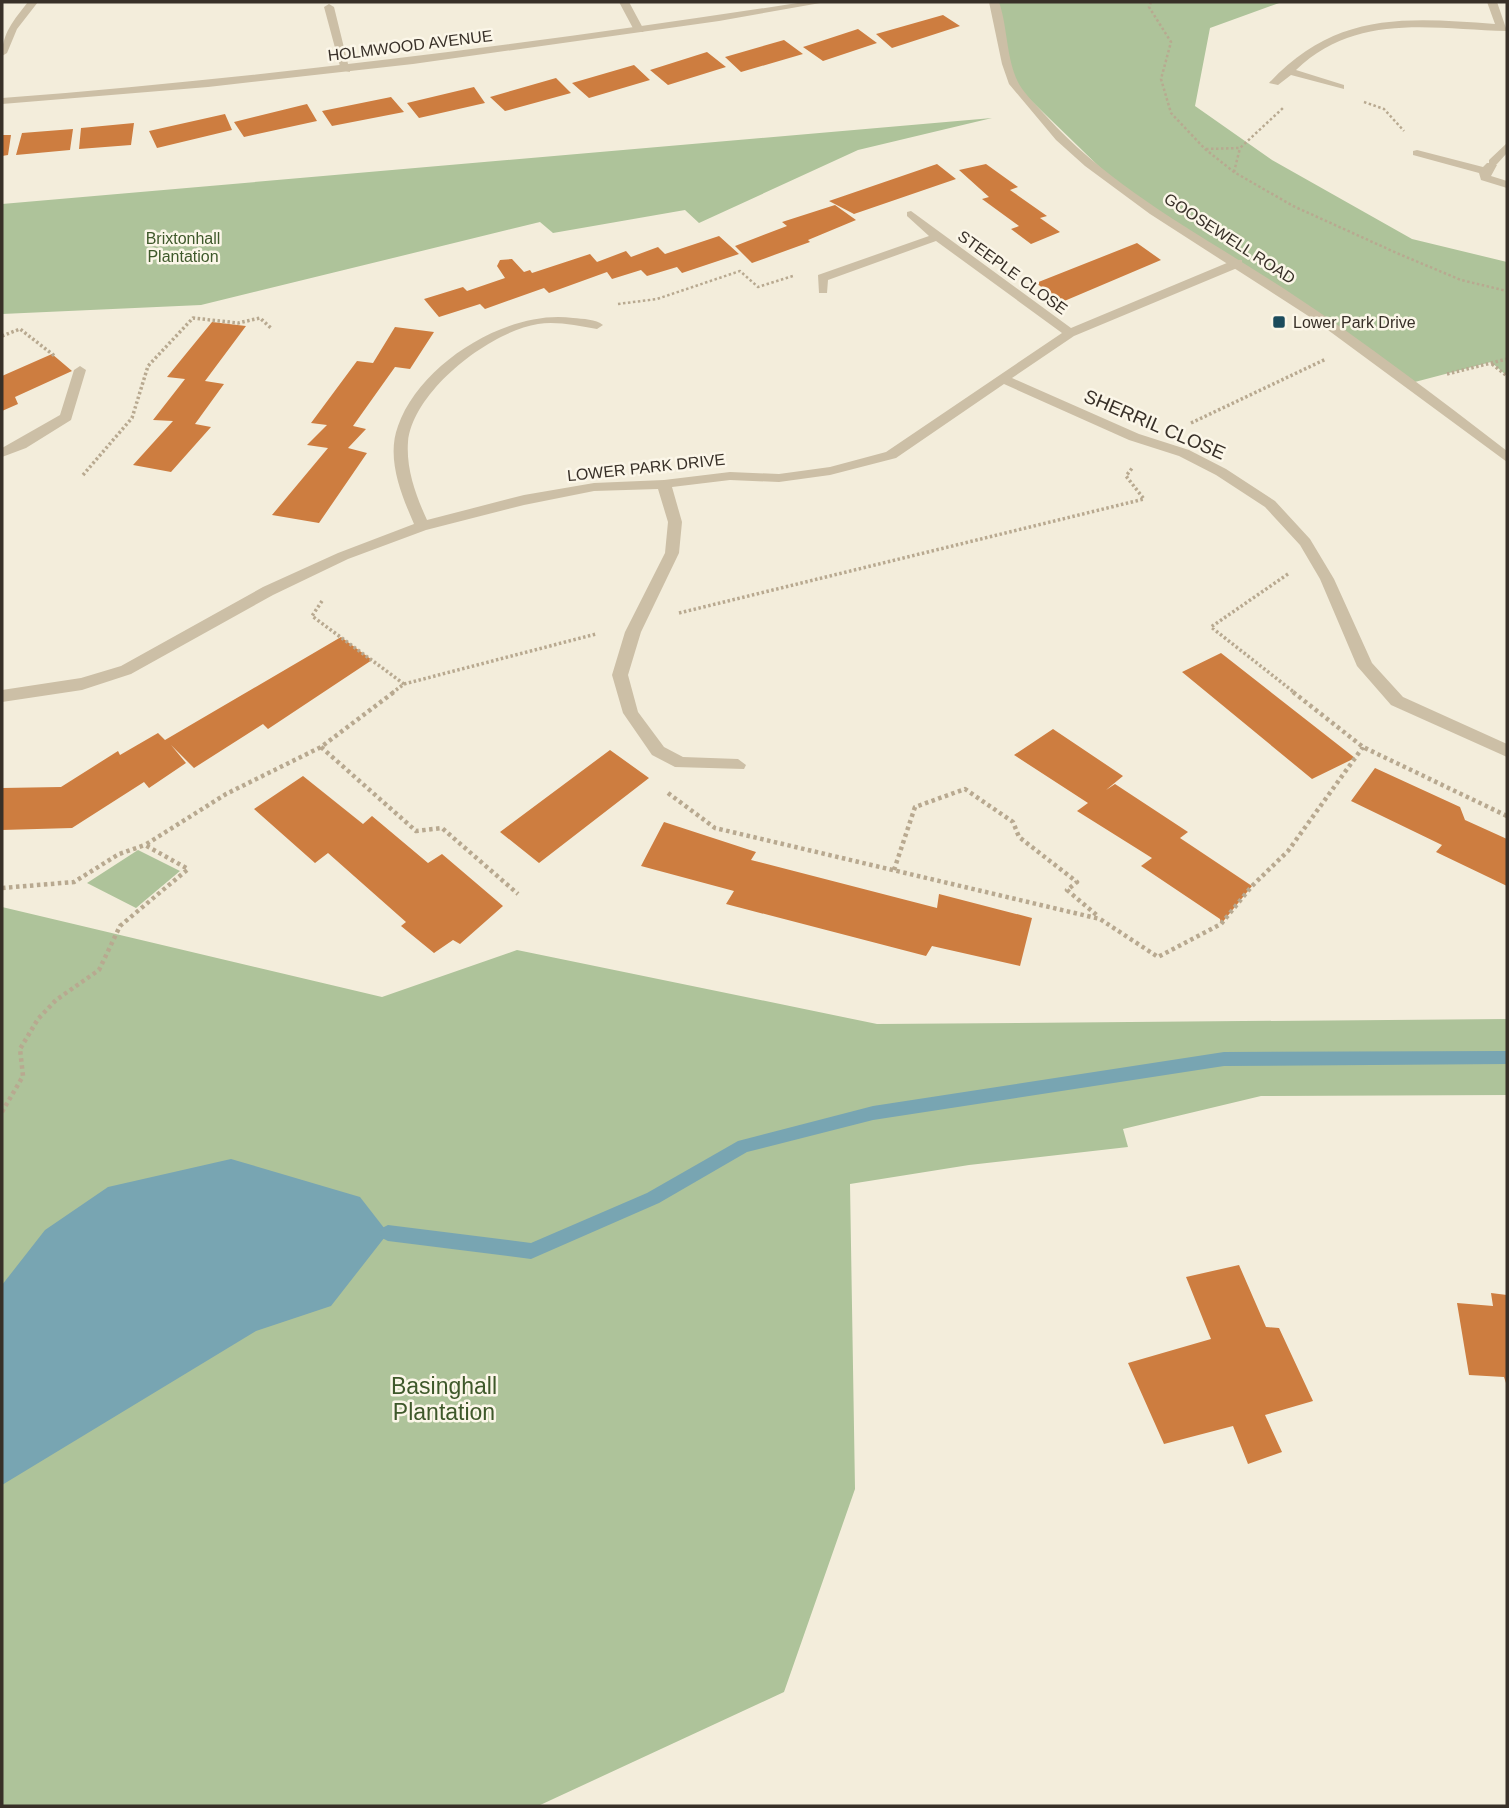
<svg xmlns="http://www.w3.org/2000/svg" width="1509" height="1808" font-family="Arial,sans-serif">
<rect width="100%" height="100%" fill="#f3eddb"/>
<path fill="#aec39a" d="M990 2H1282L1210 28 1195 106 1272 160 1412 239 1507 262V376L1491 362 1411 383 1115 182 1014 84Z
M992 118 858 150 699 223 685 210 553 233 540 222 201 305 2 314V204Z
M138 850 180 871 136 908 87 883Z
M2 907 382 997 517 950 877 1024 1507 1019V1095L1261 1096 1123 1129 1128 1147 969 1165 850 1184 855 1489 784 1692 538 1806H2Z"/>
<path fill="#78a5b2" d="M231 1159 360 1197 388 1233 331 1306 256 1331 2 1485V1285L45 1230 108 1187Z"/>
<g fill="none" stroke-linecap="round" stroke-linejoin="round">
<path fill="#78a5b2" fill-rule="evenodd" d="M1507 1051V1064L1224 1066 873 1120 747 1152 659 1203 531 1259 388 1241 382 1238 380 1233 382 1228 388 1225 531 1243 647 1193 738 1141 873 1106 1224 1052Z"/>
</g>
<path fill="#cd7d40" d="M943 15 960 26 892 48 876 34Z
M858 29 877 43 823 61 803 47Z
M784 40 803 54 741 72 725 57Z
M707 52 726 67 668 85 650 70Z
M634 65 650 80 589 98 572 83Z
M556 78 571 93 505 111 490 97Z
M474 87 485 103 419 118 407 103Z
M391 97 404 112 332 126 322 111Z
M307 104 317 121 244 137 234 122Z
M225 114 232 130 157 148 149 131Z
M134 123 131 145 79 149 81 128Z
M73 129 70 150 16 155 22 133Z
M2 135H11L8 155 2 156Z
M937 164 956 179 854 214 829 201Z
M986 164 1018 187 1010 190 1047 216 1040 218 1060 232 1031 244 1011 229 1019 226 982 199 989 197 959 170Z
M835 205 856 220 808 240 810 242 752 263 735 246 787 226 782 222Z
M719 236 739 254 682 273 677 267 647 276 641 270 612 279 607 272 549 293 544 288 485 309 480 304 439 317 424 299 463 287 467 291 505 278 497 266 500 260 512 259 524 272 530 270 532 273 590 254 597 262 626 251 631 257 658 247 665 254Z
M1137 243 1161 260 1062 302 1036 283Z
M212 322 246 326 205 381 224 384 195 424 211 427 171 472 133 465 173 421 153 420 185 379 167 377Z
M395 327 434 332 410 369 395 367 353 426 366 429 348 448 367 453 319 523 272 515 328 448 307 445 327 425 311 423 357 361 373 363Z
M52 354 72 371 15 397 18 404 2 411V376Z
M341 637 372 660 268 729 263 724 194 768 171 745 186 763 149 788 144 782 72 828 2 830V788L61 787 118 751 120 755 158 733 165 740Z
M1221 653 1355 758 1312 779 1182 672Z
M1053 729 1123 776 1106 790 1115 784 1188 832 1180 838 1252 886 1221 924 1220 919 1141 866 1152 858 1077 811 1088 803 1014 755Z
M610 750 649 778 539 863 500 832Z
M1375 768 1460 807 1465 820 1507 839V886L1436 852 1442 845 1351 801Z
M303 776 363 824 372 816 428 863 442 854 503 906 460 944 453 940 434 953 401 926 406 922 328 853 315 863 254 809Z
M664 822 756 852 751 860 937 908 939 894 1032 918 1020 966 932 946 926 956 726 904 734 891 641 866Z
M1239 1265 1266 1327 1279 1328 1313 1401 1265 1415 1282 1452 1248 1464 1233 1426 1164 1444 1128 1363 1211 1339 1186 1277Z
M1491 1293 1507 1295V1386L1504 1377 1469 1375 1457 1303 1493 1306Z"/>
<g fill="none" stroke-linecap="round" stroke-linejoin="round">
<path stroke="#b8a990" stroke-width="2.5" stroke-dasharray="2.5 2.5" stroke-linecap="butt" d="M1151 2 1149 7 1171 42 1161 79 1171 113 1205 149 1234 172 1293 206 1399 254 1461 280 1507 291
M1364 102 1384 109 1404 131
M1206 149 1240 148 1283 108
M1234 172 1240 148
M618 304 657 299 740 271 758 287 793 276"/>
<path stroke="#b8a990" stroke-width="3.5" stroke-dasharray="2.5 2.5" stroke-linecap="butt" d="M2 336 20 329 56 357
M1492 364 1507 376
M1447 374 1507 359
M1191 423 1326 359
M83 475 132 418 148 366 193 318 238 323 260 318 272 329
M1288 574 1211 627 1295 693
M322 601 312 616 404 684
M679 613 1144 499 1126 476 1133 467
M392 693 404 684 596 634"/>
<path stroke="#b8a990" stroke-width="4.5" stroke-dasharray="3.5 3.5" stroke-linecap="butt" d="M1293 692 1363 747 1507 816
M321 747 416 831 442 828 518 894
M668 793 715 828 1100 919 1158 957 1221 924 1252 886 1288 851 1363 747
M894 870 915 807 965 789 1013 822 1019 837 1077 882 1067 890 1099 917
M2 888 74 882 119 854 145 845
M2 1112 23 1076 20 1049 38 1019 56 1000 99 970 120 926 188 869 145 845 226 794 321 747 394 692"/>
<path fill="#ccbfa6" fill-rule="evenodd" d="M619 2H629L644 30 643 32H635Z
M329 4 334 7 350 72 341 70 324 7Z
M1417 150 1483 167 1487 163H1495L1497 165 1491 176 1507 181V188L1481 180 1479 173 1413 155V151Z"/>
<path fill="#ccbfa6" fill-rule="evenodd" d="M28 2H38L17 29 7 53 2 56C2 33 14 20 28 2Z
M804 2H826L719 21 413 64 208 87 2 104V98C271 77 537 43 804 2Z
M1487 2H1497L1507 31C1432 29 1356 12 1296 70L1344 85V89L1291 75 1278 85 1269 83C1335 12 1404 17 1495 24Z
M1507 143V153L1497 164H1489V160Z
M911 211 1071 328 1234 260H1242V266L1074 336 1012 378 1139 434 1189 450 1226 469 1275 501 1310 539 1334 579 1372 663 1403 697 1507 744V757L1391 705 1357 666 1320 579 1300 545 1265 507 1216 475 1179 456 1129 440 1004 384 896 458 830 475 779 482 730 480 672 487 682 522 679 553 641 632 628 675 638 712 664 747 683 757 738 759 746 765 744 769 675 767 652 755 623 713 612 675 625 632 665 553 668 522 658 489 594 491 524 505 426 530 348 559 273 595 131 674 82 690 2 702V690L81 678 121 666 263 587 338 553 414 524C401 494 386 458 398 426 420 363 508 309 573 318 583 319 596 319 603 325L597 329C578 326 557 321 538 324 489 332 413 391 408 442 406 469 416 496 427 520L524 495 594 483 664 480 730 472 779 474 830 467 886 452 1062 333 936 241 828 280 827 293H819L818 275 929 236 907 216V212Z
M80 366 86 370 71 420 26 448 2 457V448L60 415 74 370Z"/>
<path fill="#ccbfa6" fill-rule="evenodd" d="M989 2H999C1008 28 1006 60 1019 84 1026 96 1038 107 1047 117 1116 193 1208 238 1292 294 1366 343 1437 397 1507 451V462L1313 319 1150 214 1085 166 1056 140 1009 84 1002 64Z"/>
</g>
<rect fill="#1b4b5c" stroke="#fbf6e8" stroke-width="2.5" x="1272" y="315" width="14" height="14" rx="3.5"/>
<g text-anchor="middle" stroke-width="5" stroke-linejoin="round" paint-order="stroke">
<g font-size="16" fill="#383028" stroke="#fbf6e8">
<text transform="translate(410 45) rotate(-7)" y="6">HOLMWOOD AVENUE</text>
<text transform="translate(1230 238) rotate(33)" y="6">GOOSEWELL ROAD</text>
<text transform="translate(1013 272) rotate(36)" y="6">STEEPLE CLOSE</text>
<text transform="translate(646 467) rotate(-6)" y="6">LOWER PARK DRIVE</text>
</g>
<g font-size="16" fill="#3e582a" stroke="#fbf6e8">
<text x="183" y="244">Brixtonhall<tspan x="183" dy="18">Plantation</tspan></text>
</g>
<g font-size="16" fill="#383028" stroke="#fbf6e8" text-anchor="start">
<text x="1293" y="328">Lower Park Drive</text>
</g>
<g font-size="19" fill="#383028" stroke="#fbf6e8">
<text transform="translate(1155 424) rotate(23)" y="7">SHERRIL CLOSE</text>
</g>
<g font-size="23" fill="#3e582a" stroke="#fbf6e8">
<text x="444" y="1394">Basinghall<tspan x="444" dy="26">Plantation</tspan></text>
</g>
</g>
<rect width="1509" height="1808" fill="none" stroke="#383028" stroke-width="7"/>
</svg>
